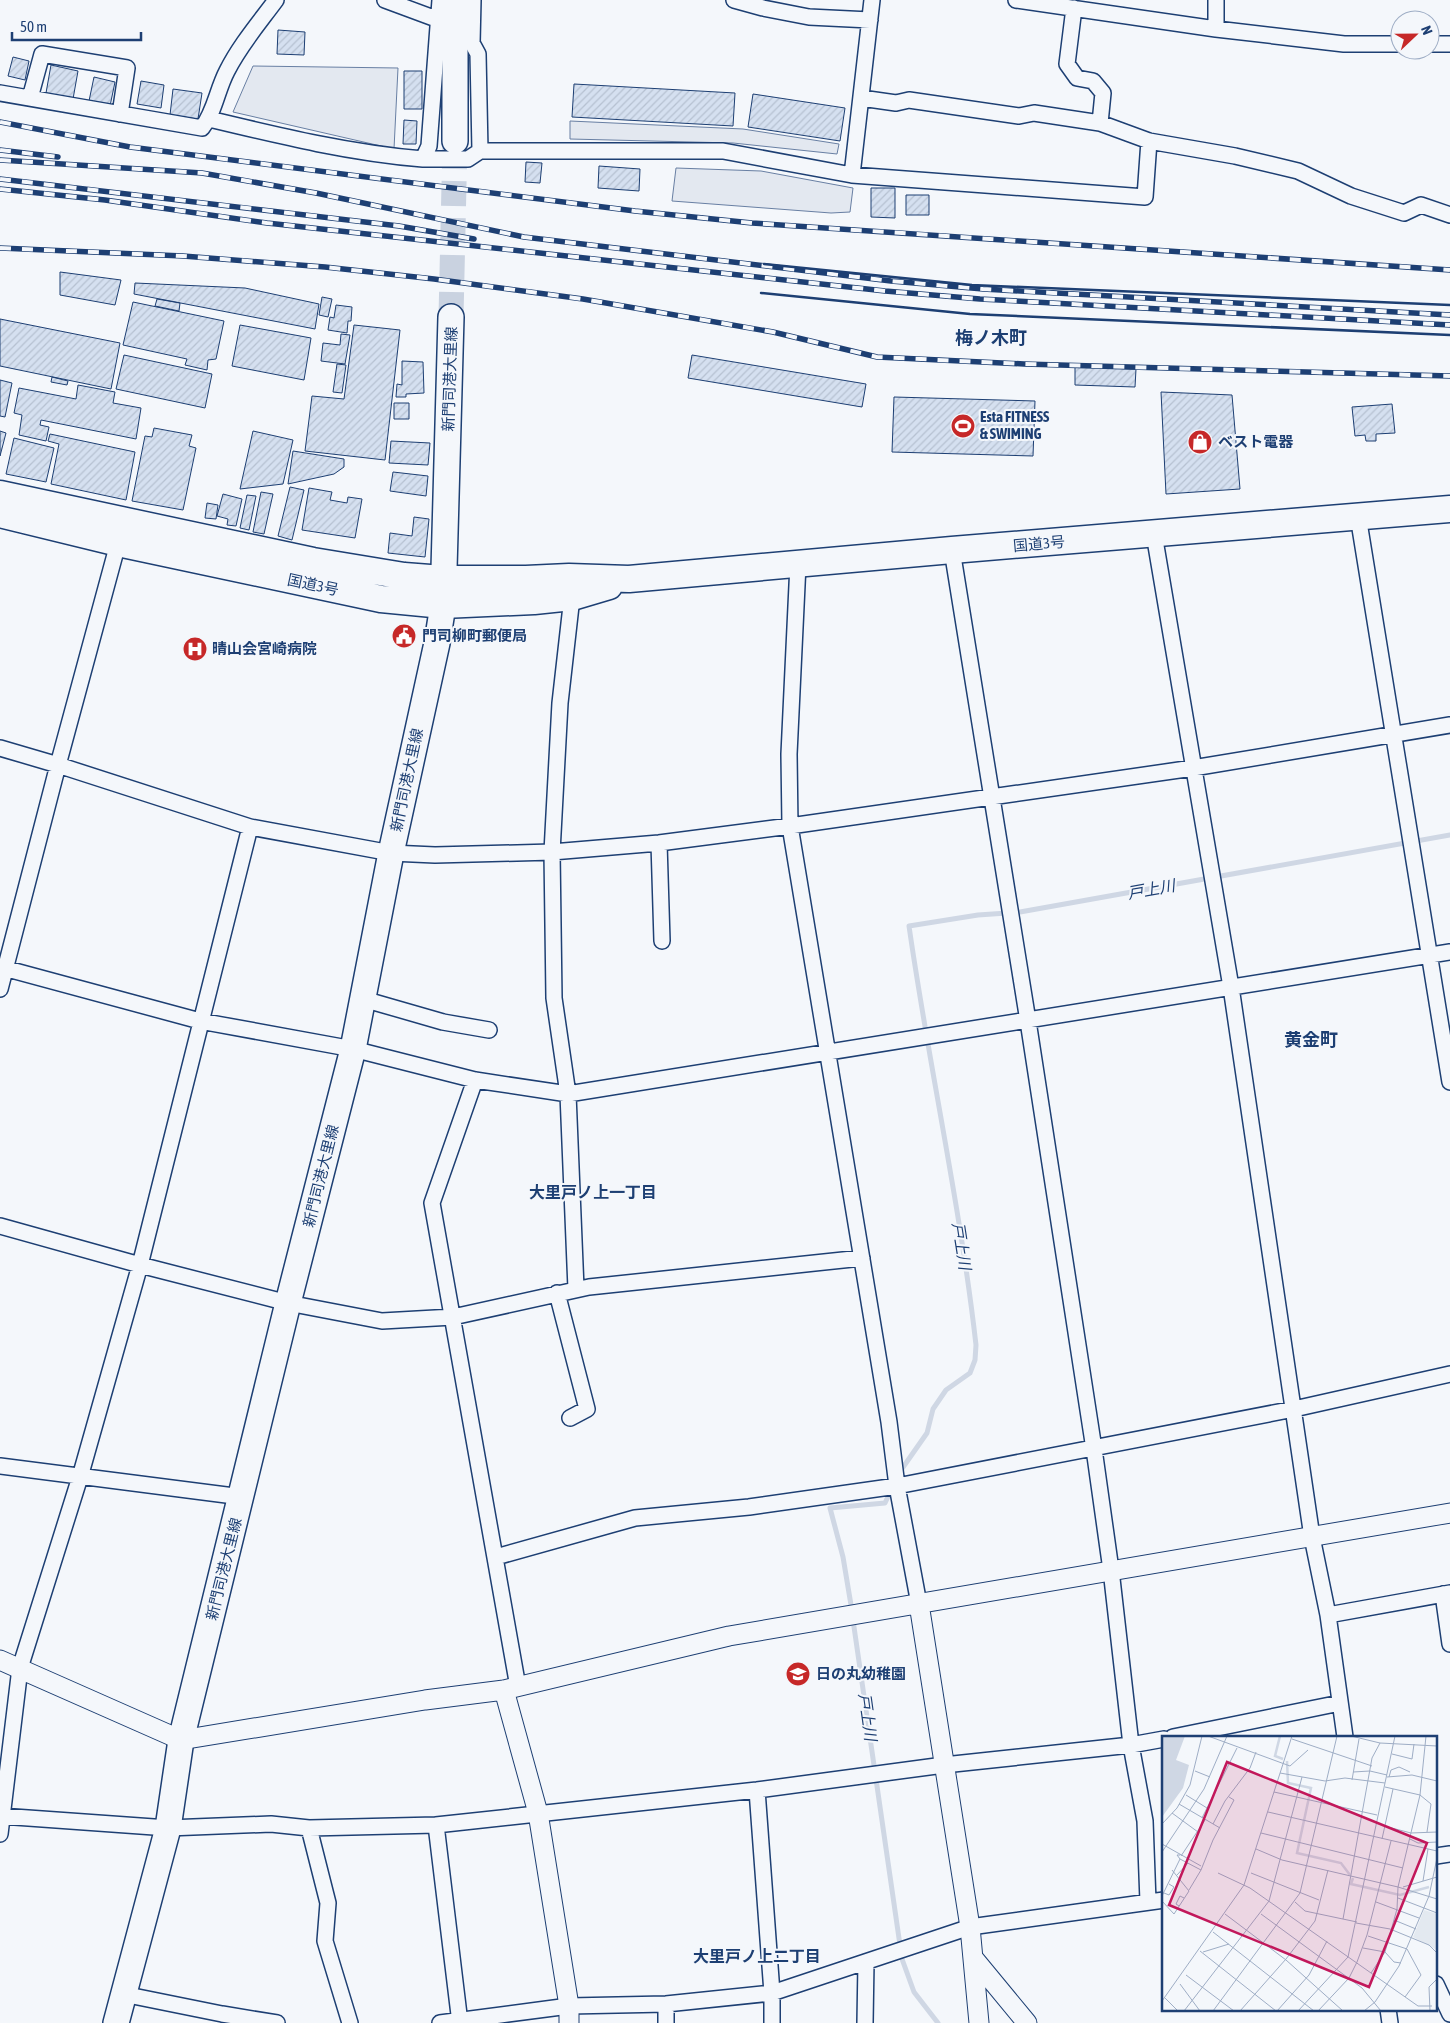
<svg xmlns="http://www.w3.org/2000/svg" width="1450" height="2023" font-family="'Asap Condensed','Noto Sans JP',sans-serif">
<defs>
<pattern id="building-hatch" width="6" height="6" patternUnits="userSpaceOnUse" patternTransform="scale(1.25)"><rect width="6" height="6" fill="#d5e0f0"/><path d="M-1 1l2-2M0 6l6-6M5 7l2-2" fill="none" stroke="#b6c1d1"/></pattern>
</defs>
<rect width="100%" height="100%" fill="#f4f7fb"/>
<path fill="#e3e8f0" stroke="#687fa3" d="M253 66 398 68 394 149 233 112Z
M570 121 743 129 839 144 837 154 733 143 570 139Z
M676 168 761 171 853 188 850 212 831 213 672 201Z"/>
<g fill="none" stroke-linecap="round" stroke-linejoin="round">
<path stroke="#cfd7e4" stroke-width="5" d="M899 1473 927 1433 933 1409 946 1390 970 1373 975 1360 976 1345C960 1204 929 1066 909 926L978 915 1020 912 1450 835
M852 1611 843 1557 830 1508 885 1503 891 1490
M853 1620 902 1959 914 1992 938 2023"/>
</g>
<path fill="url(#building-hatch)" stroke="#1d3f73" d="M278 30 305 32 304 55 277 54Z
M13 57 29 61 25 80 8 76Z
M51 65 78 71 73 99 46 93Z
M404 71H422V109H404Z
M94 77 115 82 110 106 89 101Z
M141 81 164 85 161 108 137 104Z
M574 84 735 93 733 126 572 117Z
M173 89 202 93 198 119 170 115Z
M753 94 845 108 840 141 748 127Z
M404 120 417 121 416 144H403Z
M526 162 542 163 540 183 525 182Z
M599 166 640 169 639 191 598 188Z
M871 188H895V218L871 217Z
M906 195H929V215H906Z
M60 272 121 280 115 305 60 295Z
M135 283 245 288 319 304 315 329 134 294Z
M322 297 332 299 328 317 319 315Z
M157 299 180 303 179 311 155 306Z
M133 302 224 321 216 359 208 360 207 370 185 365 187 359 123 345Z
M336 305 352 307 351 321H348L347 333 328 330 330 317 334 318Z
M0 319 120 343 111 389 0 366Z
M240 325 311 338 304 380 232 366Z
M354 325 400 330 385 460 305 451 312 396 344 399Z
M341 334 350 335 345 364 321 361 323 343 340 345Z
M124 355 212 374 205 408 116 389Z
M692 355 866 384 862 407 688 378Z
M402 361 423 362 424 393 406 394V397H396L397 384 402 385Z
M337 364 346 365 342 393 333 392Z
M1075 367 1136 369 1135 387 1075 385Z
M52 377 68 381 67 385 51 382Z
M0 380 12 383 5 417 0 416Z
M78 385 115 392 113 403 141 408 136 439 41 420 40 425 49 427 46 441 19 435 22 415 14 413 19 388 76 399Z
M1161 392 1232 395 1240 489 1166 494Z
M894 397 1035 401 1033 456 892 452Z
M394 403H409V419H394Z
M1392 404 1395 433 1376 434V441H1366L1365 435 1355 436 1352 407Z
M154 428 192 435 189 446 196 448 183 510 132 501 145 436 152 437Z
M0 431 6 433 0 456Z
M253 431 293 440 283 484 240 489Z
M50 434 135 452 126 500 51 484 59 444 48 441Z
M14 438 54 448 46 482 6 474Z
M391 441 430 443 428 465 389 463Z
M293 451 344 459V467L334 474 288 484Z
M393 472 428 476 426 496 390 491Z
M290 487 304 490 292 540 278 536Z
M309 488 332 492 330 500 347 503 348 497 362 499 355 538 302 530Z
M261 492 273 494 264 534 253 532Z
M223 494 242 499 236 526 227 525 228 519 217 516Z
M247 495 256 496 249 530 240 528Z
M207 503 218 505 216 519 205 518Z
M414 517 429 519 425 557 388 553 390 533 412 536Z"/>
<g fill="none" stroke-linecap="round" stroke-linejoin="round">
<path stroke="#c9d2e0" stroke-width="25" stroke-dasharray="25 12" stroke-linecap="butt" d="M451 317 455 141"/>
<defs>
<path id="minor" d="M385 0 439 20
M473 0 472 43 478 54 480 151
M734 0 763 8 809 17 870 20
M1016 0 1216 29 1344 44H1400
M1074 8 1067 64 1077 78 1093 81 1103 93 1100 123
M1216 29V0
M1430 44H1450
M0 93 202 128C215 111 217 90 227 71 240 45 259 23 276 0
M30 98 42 54 127 68 120 114
M861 98 896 103 909 100 1019 116 1034 113 1100 123 1149 141 1235 156 1298 171 1351 196 1404 213 1421 205 1450 215
M209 119C280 136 350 153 423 159L429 146 440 0
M423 159H468L480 151H723L852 175 1145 197 1149 141
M852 175 872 0
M1358 516 1450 1082
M1154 534 1231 987 1312 1537 1328 1615 1345 1737
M952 550 1028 1021 1094 1449 1111 1570 1131 1745 1145 1821 1148 1902
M798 564 789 754 790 826 889 1422 897 1486 919 1604
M572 597 560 703 552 852 554 998 568 1094 576 1289
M0 748 58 765 250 827 391 853 435 855 552 852 659 843 790 826 1193 768 1450 725
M659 843 662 941
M0 967 200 1021 353 1049 475 1080 568 1094 1450 952
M0 989 58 765 120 536
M363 999 443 1022 489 1030
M475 1080 432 1203 518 1687
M0 1226 140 1265 288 1303 382 1321 453 1317 589 1287 862 1258
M557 1293 587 1409 570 1418
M0 1466 242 1497
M496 1557 635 1518 749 1507 897 1486 1294 1409 1450 1374
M1443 1594 1450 1644
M1328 1615 1450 1593
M1173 1737 1340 1703
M757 1790 772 1993V2023
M0 1816 168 1828 271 1824 309 1828 436 1825 757 1790 944 1765 1131 1745 1164 1739
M436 1825 460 2023
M309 1828 328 1903 325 1941 350 2023
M0 1834 20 1668 80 1477 140 1265 250 827
M1436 1856 1450 1854
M1436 1984 1450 2014
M123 1994 222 2014 277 2023
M1388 2009 1390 2023
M440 2023 569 2006 666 2004 772 1993 970 1927 1164 1900
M666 2023V2004
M865 2023 866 1962"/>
<path id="tertiary" d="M919 1604 970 1927 979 2023
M0 1660 181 1740 425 1700 504 1690 729 1636 1450 1513
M504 1690 538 1813 569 2006V2023
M975 1960 1027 2023"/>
<path id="primary" d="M455 0V141
M116 2023 168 1828 181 1740 288 1303 353 1049 391 853 437 643 443 605 451 317"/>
<path id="trunk" d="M0 494 313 561 404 576 443 579H526L569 577 629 579 952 550 1450 509
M0 514 118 543 381 599 443 605 534 601 572 597 609 586"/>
</defs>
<use href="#minor" stroke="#1d3f73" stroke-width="18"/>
<use href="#tertiary" stroke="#1d3f73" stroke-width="21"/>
<use href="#primary" stroke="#1d3f73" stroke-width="28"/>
<use href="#trunk" stroke="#1d3f73" stroke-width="29"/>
<use href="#minor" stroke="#f4f7fb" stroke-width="15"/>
<use href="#tertiary" stroke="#f4f7fb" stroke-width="19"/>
<use href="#primary" stroke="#f4f7fb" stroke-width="25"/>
<use href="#trunk" stroke="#f4f7fb" stroke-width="26"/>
<defs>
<path id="rail" d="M0 122 130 147 635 211 752 223 1450 270
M0 150 58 157
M0 160 202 173 316 193 524 237 891 281 983 289 1450 315
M0 179 399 226 474 239
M0 189 105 200 267 223 885 291 980 299 1450 325
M0 248 183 256 325 267 434 279 583 299 773 332 877 357 1024 364 1450 376"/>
</defs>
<use href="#rail" stroke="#1d3f73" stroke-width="5.5"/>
<use href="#rail" stroke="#f4f7fb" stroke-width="4" stroke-dasharray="11" stroke-linecap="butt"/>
<path stroke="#1d3f73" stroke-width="2.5" d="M764 264 972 285 1450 305
M761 293 970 314 1450 335"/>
</g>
<defs>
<symbol id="stadium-disc" viewBox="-11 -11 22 22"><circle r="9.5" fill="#c62828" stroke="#f4f7fb"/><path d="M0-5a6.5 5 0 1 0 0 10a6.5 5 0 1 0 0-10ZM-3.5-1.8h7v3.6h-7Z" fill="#fff"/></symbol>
<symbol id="shop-disc" viewBox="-11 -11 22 22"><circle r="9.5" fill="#c62828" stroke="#f4f7fb"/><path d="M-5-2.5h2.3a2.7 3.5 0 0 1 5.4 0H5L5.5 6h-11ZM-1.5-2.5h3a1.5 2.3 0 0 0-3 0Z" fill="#fff"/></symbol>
<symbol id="civic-disc" viewBox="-11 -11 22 22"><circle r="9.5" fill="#c62828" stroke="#f4f7fb"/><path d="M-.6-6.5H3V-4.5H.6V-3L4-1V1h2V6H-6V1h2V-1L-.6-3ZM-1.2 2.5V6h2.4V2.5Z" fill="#fff"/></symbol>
<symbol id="hospital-disc" viewBox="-11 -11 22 22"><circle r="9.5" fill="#c62828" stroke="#f4f7fb"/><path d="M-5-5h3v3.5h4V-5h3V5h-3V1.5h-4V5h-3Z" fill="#fff"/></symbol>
<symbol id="school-disc" viewBox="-11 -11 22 22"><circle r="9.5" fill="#c62828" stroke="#f4f7fb"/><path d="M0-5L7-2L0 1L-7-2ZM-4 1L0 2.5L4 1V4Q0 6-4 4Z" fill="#fff"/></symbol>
</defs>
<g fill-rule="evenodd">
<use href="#stadium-disc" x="949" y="412" width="28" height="28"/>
<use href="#shop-disc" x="1186" y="428" width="28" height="28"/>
<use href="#civic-disc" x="390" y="622" width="28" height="28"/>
<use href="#hospital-disc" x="181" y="635" width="28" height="28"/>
<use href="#school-disc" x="784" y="1660" width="28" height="28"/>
</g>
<g text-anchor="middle" stroke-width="4" stroke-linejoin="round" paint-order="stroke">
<g font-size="15" fill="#1d3f73" stroke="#f4f7fb">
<text transform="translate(450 379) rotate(-88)" y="5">新門司港大里線</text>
<text transform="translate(1039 544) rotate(-5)" y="5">国道3号</text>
<text transform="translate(313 585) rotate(12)" y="5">国道3号</text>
<text transform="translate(407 780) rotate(-78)" y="5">新門司港大里線</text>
<text transform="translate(321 1176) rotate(-76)" y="5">新門司港大里線</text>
<text transform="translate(224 1569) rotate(-76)" y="5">新門司港大里線</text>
</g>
<g font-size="15" font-weight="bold" fill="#1d3f73" stroke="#f4f7fb" text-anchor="start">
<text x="980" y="422">Esta FITNESS<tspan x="980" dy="17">&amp; SWIMING</tspan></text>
<text x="1218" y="447">ベスト電器</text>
<text x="422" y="641">門司柳町郵便局</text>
<text x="212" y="654">晴山会宮崎病院</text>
<text x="816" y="1679">日の丸幼稚園</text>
</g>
<g font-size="16" font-style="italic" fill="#1d3f73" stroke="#f4f7fb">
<text transform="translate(1151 889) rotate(-10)" y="6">戸上川</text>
<text transform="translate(962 1246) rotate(81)" y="6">戸上川</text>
<text transform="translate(868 1717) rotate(82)" y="6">戸上川</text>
</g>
<g font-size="16" font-weight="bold" fill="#1d3f73" stroke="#f4f7fb">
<text x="593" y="1198">大里戸ノ上一丁目</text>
<text x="757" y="1962">大里戸ノ上二丁目</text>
</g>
<g font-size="18" font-weight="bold" fill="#1d3f73" stroke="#f4f7fb">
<text x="991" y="344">梅ノ木町</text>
<text x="1311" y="1046">黄金町</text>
</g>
</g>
<g transform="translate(1162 1736)">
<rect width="275" height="275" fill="#f4f7fb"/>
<path d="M262 174 275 178V214L251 201Z" fill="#e3e9f0"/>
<path d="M0 0H23L14 24 27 29 21 52 0 81Z" fill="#cfd7e4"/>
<path fill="none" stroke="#cfd7e4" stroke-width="2.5" d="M118 0 113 20 121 23M125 25 126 47 149 52 135 117 179 127 188 139M191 142 189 148 238 159 267 151"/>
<path fill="none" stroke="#9eadc5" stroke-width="1" d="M46 0 128 30 146 14M189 0 218 7 275 10M130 3 210 30M230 18 250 23 252 8M33 35 48 41M191 36 208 35 225 39M118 37 163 45 183 42 223 47M225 41 250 39 275 45M227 41 229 34 237 31 248 36M190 44 197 3M223 51 258 59 269 68 265 96M112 56 215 79M24 59 45 72M17 68 58 92M106 76 275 115M10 77 36 96M40 82 75 12M0 88 15 72 28 49 40 0M51 88 63 65 88 32 94 16M222 90 249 97 275 96M99 97 241 132M220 103 231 53M248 103 256 107 275 106M0 108 39 130M94 113 120 124 236 151 275 163M0 116 42 53 65 0M19 120 43 84M18 123 39 134 27 154M39 134 51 104 72 64 67 61M56 137 88 152 256 270H270M89 137 157 164M15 139 26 127M261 145 266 113M241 151 275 141M2 157 7 159 12 151 7 148M0 160 18 123 15 119H18M236 162 275 177M0 165 12 178 27 155 10 134M133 166 143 175 195 186M214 166 257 182M17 170 14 168 18 160 22 162M63 178 124 224 181 275M99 178 200 252 219 275M181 183 210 22 218 7M232 184 254 193M194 187 228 193 267 209 275 217M51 196 152 275M206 200 245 213 259 239 243 261M201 212 223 216 232 226 239 227M38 215 114 275M41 216 67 208M209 237 223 216 235 173 236 151 258 59 264 0M24 239 72 275M18 248 38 275M3 262 16 275M0 265 82 149 130 0M22 275 107 165 140 41M51 275 138 157 175 0M78 275 124 223 153 185 166 134M115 275 147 239 165 205M136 275 186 221 233 0M156 275 187 242 195 226 205 199 229 105M202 275 213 266 237 230 267 160 275 122M268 275 267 251 275 243"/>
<path fill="#c2185b" fill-opacity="0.15" stroke="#c2185b" stroke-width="2.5" d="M65 26 265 107 207 251 7 169Z"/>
<rect width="275" height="275" fill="none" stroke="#1d3f73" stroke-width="2.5"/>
</g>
<g transform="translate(1415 35) rotate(68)"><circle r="24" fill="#f4f7fb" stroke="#9eadc5"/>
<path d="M0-4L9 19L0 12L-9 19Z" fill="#c62828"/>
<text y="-8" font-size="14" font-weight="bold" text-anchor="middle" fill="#1d3f73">N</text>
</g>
<path d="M12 32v8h129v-8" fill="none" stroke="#1d3f73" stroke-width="2.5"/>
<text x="20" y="32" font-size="15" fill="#1d3f73" stroke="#f4f7fb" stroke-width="4" paint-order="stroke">50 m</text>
</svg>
